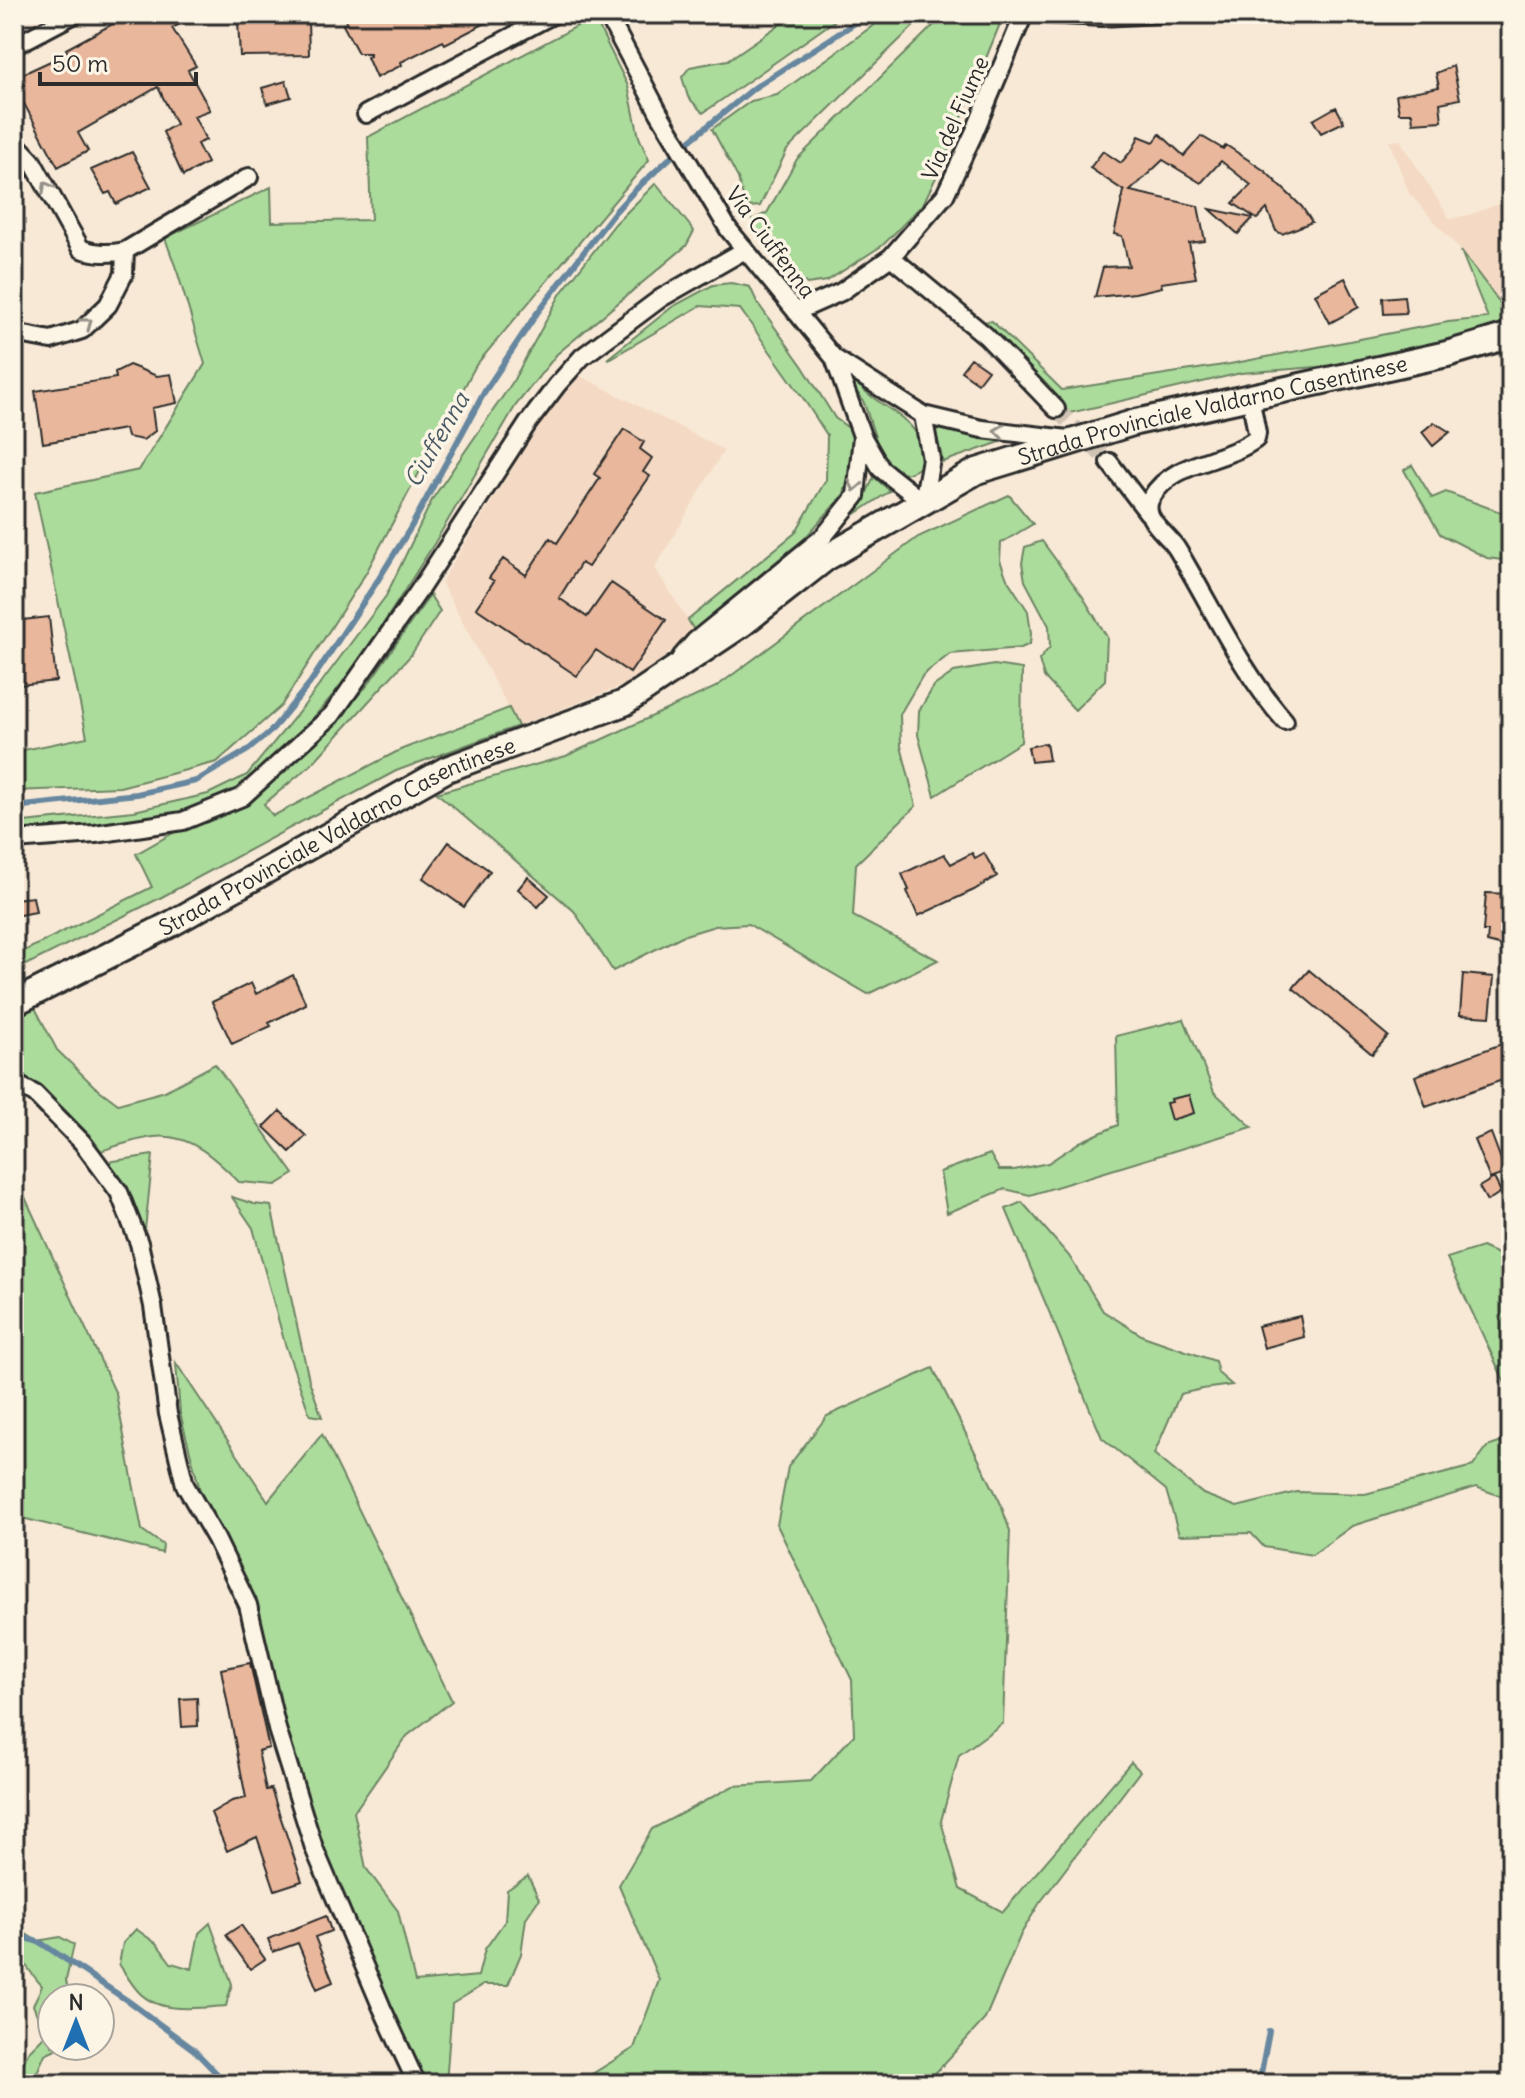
<svg xmlns="http://www.w3.org/2000/svg" width="1525" height="2098" font-family="Delius,sans-serif">
<rect width="100%" height="100%" fill="#f8e9d6"/>
<filter id="ink" filterUnits="userSpaceOnUse"><feTurbulence type="fractalNoise" baseFrequency=".0125" numOctaves="2"/><feDisplacementMap in="SourceGraphic" scale="16" xChannelSelector="R" yChannelSelector="G"/><feConvolveMatrix kernelMatrix="1 2 1 2 8 2 1 2 1" color-interpolation-filters="sRGB"/></filter>
<g filter="url(#ink)">
<path fill="#f4dac4" d="M1400 140 1450 219 1469 215 1511 199V306L1504 308 1461 251 1409 193 1389 141Z
M579 375 724 450 655 568 694 630 642 678 518 726 441 582 541 422Z"/>
<path fill="#acdc9c" stroke="#6c8464" stroke-width="2" d="M795 14H844L703 113 688 97 682 77 690 67 728 60Z
M889 14H926L787 150 760 206 750 207 743 197 738 178 712 129 751 101 777 95Z
M945 14H1004L945 159 923 204 883 245 827 281 807 284 780 264 751 227 752 220 767 213 797 159Z
M594 17 628 86 639 137 649 160 476 365 366 573 281 706 217 762 120 787 14 791V752L87 737 35 492 139 470 205 364 178 274 165 238 271 187 272 222 371 220 368 137Z
M656 183 694 231 686 246 557 354 516 405 434 544 354 670 292 743 240 791 181 816 48 833 14 835V823L134 811 208 794 247 775 303 707 386 596 433 498 512 383 561 293 615 224Z
M1461 251 1504 308 1511 306V325L1341 365 1241 373 1070 413 981 322 992 321 1062 390 1230 364 1448 322 1488 318Z
M731 283 750 287 757 302 803 367 835 418 854 432V454L844 494 805 538 694 630 688 620 795 533 826 480 827 435 803 398 740 309 700 306 611 358 607 359 672 307 713 285Z
M855 383C862 388 868 394 875 399 901 418 929 429 920 467 882 496 873 422 863 401 860 395 855 390 851 385Z
M935 429 1009 439 943 462Z
M1412 465 1432 498 1446 492 1511 516V561L1487 558 1440 534 1404 470Z
M874 477 890 491 857 513Z
M1009 495 1033 524 1001 543 1000 560 1007 579 1028 611 1031 633 1030 644 1021 648 950 654 923 675 900 714 901 746 916 806 856 864 853 916 938 960 868 994 748 924 715 926 682 936 613 971 574 911 437 793 566 756 716 687 918 537Z
M1042 541 1083 597 1107 637 1105 680 1075 710 1044 677 1039 660 1050 647 1049 626 1025 581 1022 563 1025 547Z
M430 595 440 611 411 655 311 765 264 804 273 816 400 750 509 708 518 726 396 771 158 899 14 971V956L152 887 136 854 182 828 241 807 290 765 366 687Z
M994 665 1022 669 1021 742 935 796 918 735 919 711 934 686 954 672Z
M33 1004 57 1050 94 1086 118 1104 165 1091 215 1064 294 1174 276 1185 239 1182C216 1159 190 1133 154 1137 136 1139 117 1146 100 1151 78 1130 41 1084 14 1076V1013Z
M1184 1019 1214 1092 1252 1127 1030 1195 1005 1189 947 1213 940 1172 990 1154 999 1170H1014L1048 1163 1080 1142 1118 1125 1116 1036Z
M153 1155 144 1239 107 1162Z
M17 1180 116 1394 142 1530 163 1545 162 1553 14 1516V1196Z
M232 1197 254 1204 271 1206 309 1380 322 1417 310 1415 285 1344 253 1228Z
M1022 1202 1069 1256 1103 1311 1143 1336 1215 1361 1218 1373 1232 1385 1202 1389 1180 1394 1154 1454 1203 1494 1237 1507 1297 1492 1365 1494 1473 1466 1487 1447 1511 1439V1500L1476 1487 1352 1526 1312 1555 1264 1547 1251 1533 1179 1535 1166 1490 1102 1438 1006 1209Z
M1482 1247 1502 1256H1511V1396L1447 1258Z
M176 1363 268 1501 322 1434 452 1701 407 1736 354 1812 366 1868 398 1911 415 1982 478 1976 485 1949 505 1921 507 1890 528 1876 539 1899 526 1918 521 1954 508 1985H483L452 2004 446 2084H424L392 2016 321 1845 288 1734 256 1607 228 1542 202 1498 180 1413Z
M933 1368 1000 1502 1010 1531 1003 1723 959 1755 941 1821 960 1889 1003 1912 1131 1762 1140 1771 1039 1904 1021 1934 985 2019 929 2080 928 2084H576L634 2048 659 1980 619 1885 652 1829 733 1786 811 1781 854 1735 852 1680 777 1525 788 1467 827 1416Z
M210 1923 232 1984 226 2006C197 2008 158 2015 137 1990 130 1982 125 1973 119 1964L123 1943 136 1929 157 1944 171 1963 192 1969 199 1933Z
M14 1926 37 1941 60 1937 74 1945 66 1980 69 1998H52V2046H62L45 2054 32 2084H15L28 2052 45 2035 33 2005 42 1986C26 1967 14 1952 14 1926Z"/>
<g fill="none" stroke-linecap="round" stroke-linejoin="round">
<path stroke="#66879f" stroke-width="6" d="M14 807 137 794 196 781 248 750 271 731 310 683 378 580 411 527 485 391 537 313 613 214 634 191 682 147 754 88 869 14
M14 1934 41 1943 128 2001 193 2049 227 2084
M1259 2084 1269 2031"/>
</g>
<path fill="#e9b79b" stroke="#2b2b2b" stroke-width="2" d="M131 14H200L172 28 196 66 188 70 210 110 194 116 206 140 197 144 207 163 183 176 163 132 176 124 158 87 78 133 88 151 58 167 14 85V78L68 53 66 49Z
M341 14H503L445 44 443 41 401 62 402 65 376 78 367 57 370 56V53H358L343 25 347 23Z
M308 20 309 55 240 56 238 22Z
M1453 66 1460 99 1440 103 1442 121 1413 123 1412 113H1399L1396 95 1439 87 1436 73Z
M286 81 291 97 267 104 262 88Z
M1336 107 1344 122 1321 133 1313 120Z
M1160 134 1184 156 1201 136 1223 149 1226 145 1265 171 1302 207 1312 222 1282 234 1276 231 1267 209 1257 219 1233 203 1251 185 1221 161 1201 183 1163 160 1130 191 1198 206 1205 241 1189 243 1196 278 1161 283 1162 287 1135 293 1095 297 1103 267 1129 266 1122 236 1114 234 1124 191 1090 168 1103 151 1121 163 1133 149 1139 136 1154 142Z
M132 152 151 187 116 204 110 192 105 194 91 170Z
M1210 209 1253 218 1238 234Z
M1345 278 1359 307 1330 323 1315 294Z
M1404 296 1406 313 1384 314 1383 298Z
M971 358 988 370 978 383 961 371Z
M129 365 157 376 171 374 177 403 152 408 155 431 143 440 127 437 125 429 43 443 35 391 116 378 115 372Z
M1434 422 1450 432 1433 446 1422 432Z
M624 429 644 442 640 449 652 458 643 472 650 476 588 567 581 563 559 598 587 617 611 583 666 620 630 673 596 650 577 676 476 608 494 581 489 578 503 559 526 575 550 538 557 543 600 478 594 474Z
M49 617 56 681 20 685 14 621Z
M1046 743 1049 760 1031 762 1028 747Z
M449 842 490 871 464 907 423 878Z
M972 853 975 858 984 853 997 876 974 890 918 916 907 891 909 890 902 874 944 854 951 864Z
M528 877 549 895 538 907 518 889Z
M1486 893 1511 894V935L1507 934 1506 947 1487 942 1488 931H1483Z
M33 897 36 912 14 916V899Z
M1309 970 1388 1036 1372 1054 1293 988Z
M1463 974 1494 977 1490 1017 1460 1015Z
M293 975 306 1004 269 1023 271 1026 232 1044 212 1002 251 983 256 994Z
M1504 1043 1511 1062V1077L1426 1107 1415 1076Z
M1189 1095 1194 1113 1171 1120 1166 1103 1172 1102 1171 1099Z
M280 1111 306 1136 290 1152 264 1127Z
M1491 1133 1506 1173 1490 1179 1474 1140Z
M1494 1178 1501 1192 1487 1201 1479 1187Z
M1300 1316 1304 1337 1264 1348 1258 1326Z
M250 1663 269 1748 258 1751 266 1790 271 1789 302 1881 275 1890 257 1837 227 1851 211 1813 232 1801 246 1798 221 1669Z
M197 1698 198 1726 182 1727 180 1699Z
M326 1916 331 1931 315 1937 333 1982 317 1989 298 1943 273 1952 268 1939Z
M241 1925 265 1959 250 1969 226 1935Z"/>
<g fill="none" stroke-linecap="round" stroke-linejoin="round">
<path stroke="#cfc3b4" stroke-width="16" stroke-dasharray="16 8" stroke-linecap="butt" d="M1056 409 1109 462"/>
<defs>
<path id="minor" d="M607 14 659 113 729 230 834 358 923 415 982 429 1068 439
M1044 14 1102 17 1159 14
M14 46 75 14
M366 114 554 14
M14 176 19 172 18 146 32 161 81 249C97 254 109 254 125 251L249 177
M891 257 986 336 1056 409
M796 312 841 292 891 257 945 195 974 133 1024 14
M14 333 51 340 82 330 108 305 124 274 125 251
M1250 396 1257 433 1256 439C1224 463 1173 460 1151 498 1140 518 1168 534 1177 549 1211 605 1242 673 1285 721
M862 436 881 469 923 502 931 459 923 415
M1109 462 1148 513
M681 657 695 641 824 536 856 496 862 436 834 358
M14 840 95 834 183 821 242 797 332 715 418 592 528 423 557 385 582 357 661 298 745 250
M14 1083 35 1094 82 1142 119 1192 139 1243 153 1306 168 1414 185 1485 216 1539 248 1605 277 1729 314 1848 382 2008 417 2084"/>
<g id="secondary">
<path id="s1" d="M14 1003 171 924 447 769 624 703 742 624 826 558 977 471 1136 422 1447 354 1511 335"/>
</g>
</defs>
<use href="#minor" stroke="#2b2b2b" stroke-width="22"/>
<use href="#secondary" stroke="#2b2b2b" stroke-width="30"/>
<use href="#minor" stroke="#fcf5e5" stroke-width="16"/>
<use href="#secondary" stroke="#fcf5e5" stroke-width="24"/>
</g>
<defs><path id="oneway-chevron" d="M-2-3.5L2.5 0L-2 3.5" fill="none" stroke-width="1.6" stroke-linecap="round" stroke-linejoin="round" transform="scale(2)"/></defs>
<g stroke="#949088">
<use href="#oneway-chevron" transform="translate(47 187) rotate(-119)"/>
<use href="#oneway-chevron" transform="translate(87 323) rotate(-37)"/>
<use href="#oneway-chevron" transform="translate(999 431) rotate(-173)"/>
<use href="#oneway-chevron" transform="translate(855 486) rotate(102)"/>
</g>
</g>
<g text-anchor="middle" stroke-width="7" stroke-linejoin="round" paint-order="stroke">
<g font-size="22" fill="#2b2b2b" stroke="#fcf5e5">
<text transform="translate(955 118) rotate(-66)" y="8">Via del Fiume</text>
<text transform="translate(771 242) rotate(53)" y="8">Via Ciuffenna</text>
<text dy="8" stroke="none"><textPath href="#s1" startOffset="1348">Strada Provinciale Valdarno Casentinese</textPath></text>
<text dy="8" stroke="none"><textPath href="#s1" startOffset="364">Strada Provinciale Valdarno Casentinese</textPath></text>
</g>
<g font-size="24" font-style="italic" fill="#485965" stroke="#fcf5e5">
<text transform="translate(437 440) rotate(-60)" y="8">Ciuffenna</text>
</g>
</g>
<rect width="1525" height="2098" fill="none" stroke="#fcf5e5" stroke-width="48"/>
<rect x="24" y="24" width="1477" height="2050" fill="none" stroke="#2b2b2b" stroke-width="3" filter="url(#ink)"/>
<g transform="translate(76 2022)"><circle r="38" fill="#fcf5e5" stroke="#a8a49b" stroke-width="2"/>
<path d="M0-6L14 30L0 20L-14 30Z" fill="#1f6fb2"/>
<text y="-12" font-size="22" font-weight="bold" text-anchor="middle" fill="#2b2b2b">N</text>
</g>
<path d="M40 72v12h156v-12" fill="none" stroke="#2b2b2b" stroke-width="4"/>
<text x="52" y="72" font-size="24" fill="#2b2b2b" stroke="#fcf5e5" stroke-width="6" paint-order="stroke">50 m</text>
</svg>
